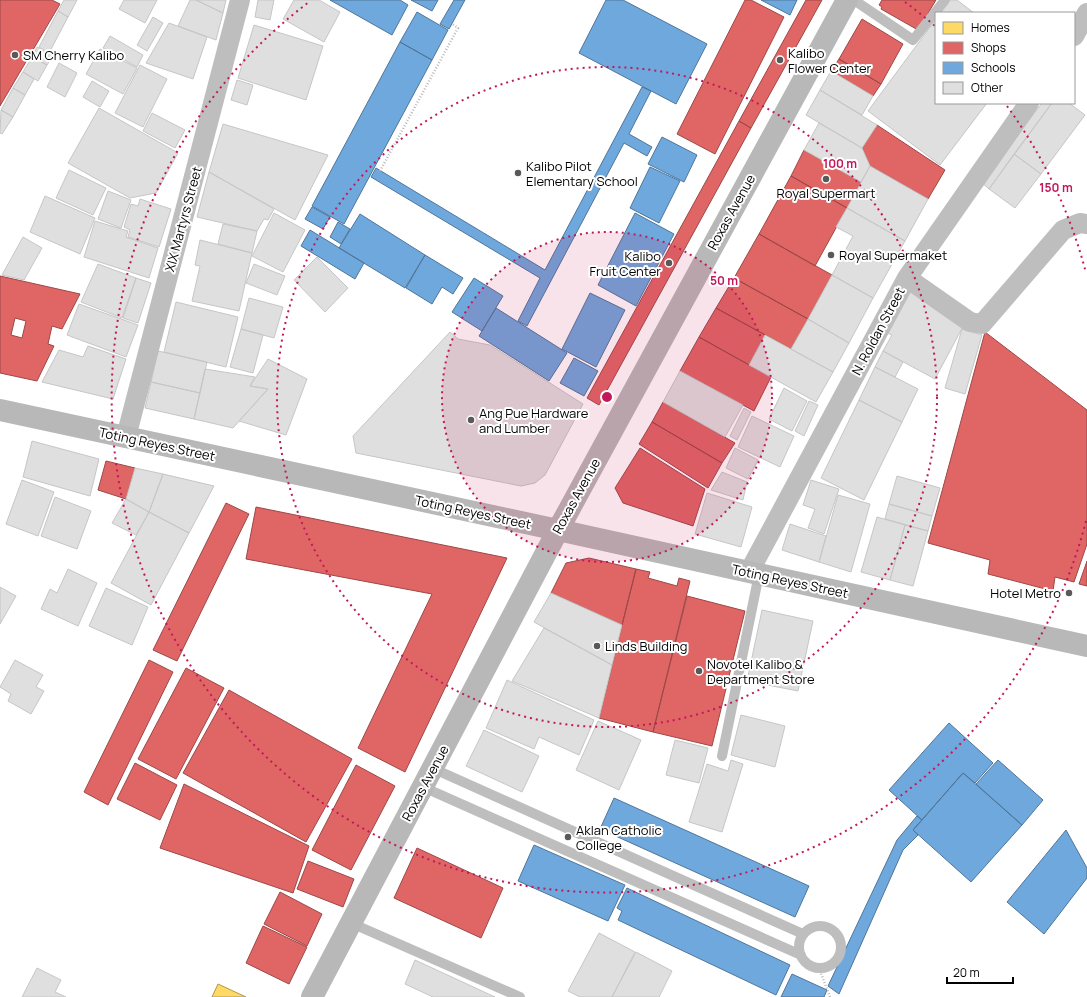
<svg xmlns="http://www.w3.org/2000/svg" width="1087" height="997" font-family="Manrope,sans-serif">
<rect width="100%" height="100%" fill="#fff"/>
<path fill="#ffd966" stroke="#b29847" d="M218 984 246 997H212Z"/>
<path fill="#e06666" stroke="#9d4747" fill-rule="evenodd" d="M0 0H52L60 4 0 106Z
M745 0H751L784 17 715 154 677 134Z
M806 0H822L751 128 739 121Z
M882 0H936L918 30 881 9 882 7 879 5Z
M862 19 903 44 881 84 839 59Z
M839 59 881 84 873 96 831 71Z
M739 121 751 128 599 405 587 398Z
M877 125 945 170 928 199 870 166 862 148Z
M804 150 861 182 847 208 791 176Z
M791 176 847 208 815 266 759 234Z
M759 234 832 275 808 319 734 278Z
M0 276 80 294 62 329 52 326 48 344 54 346 37 381 0 373ZM15 318 26 321 22 338 11 335Z
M734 278 808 319 791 349 716 308Z
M716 308 765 335 749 365 699 337Z
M985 332 1087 410V544L1074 582 1055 577 1053 591 988 574 990 560 928 543Z
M699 337 771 377 754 411 680 371Z
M663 402 735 443 722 463 652 422Z
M652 422 722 463 708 488 639 444Z
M640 448 705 489 693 526 623 503 615 488Z
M106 461 135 468 126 499 98 490Z
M226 503 249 514 177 661 153 650Z
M256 507 507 558 405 772 358 748 432 594 246 559Z
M589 558 636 569 622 625 551 593 566 563Z
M1087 561V586L1079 584Z
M636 569 650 572 648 578 677 586 679 578 690 581 653 732 599 718Z
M687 596 745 611 712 746 653 732Z
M149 660 173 672 108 805 84 792Z
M186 668 224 688 176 779 138 759Z
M229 690 352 759 306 842 183 773Z
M135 763 177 785 160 820 117 799Z
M356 765 395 786 351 870 312 850Z
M184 784 309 846 293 893 160 848Z
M417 848 503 888 481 938 394 898Z
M308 861 354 879 343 907 297 889Z
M280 892 322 914 307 946 264 924Z
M263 926 307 947 289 984 246 963Z"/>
<path fill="#6fa8dc" stroke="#4e769a" d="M330 0H400L408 5 392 35Z
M411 0H438L432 11Z
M454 0H465L449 29 440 24Z
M606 0H623L707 44 676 104 579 53Z
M761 0H797L790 15Z
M417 12 448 30 432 60 400 42Z
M400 42 432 60 344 224 312 206Z
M642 87 651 91 629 134 652 147 647 156 624 143 527 326 518 321 540 278 371 177 376 168 545 270Z
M662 137 697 155 684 182 648 164Z
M650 167 680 181 659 223 630 208Z
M312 207 330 217 323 229 305 219Z
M635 213 674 234 636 306 598 285Z
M360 214 425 255 405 288 339 248Z
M338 222 350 229 341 244 330 237Z
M310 230 364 263 355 279 301 246Z
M425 255 463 278 453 294 442 287 432 304 406 288Z
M474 278 503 296 482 331 452 312Z
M590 293 625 310 596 367 562 349Z
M496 308 567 353 549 381 479 336Z
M574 358 598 371 584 396 560 383Z
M949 723 993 763 975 783 963 773 922 820 889 790Z
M998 760 1043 800 1022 825 976 784Z
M963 773 1022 825 971 882 913 830Z
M614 798 809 886 795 917 600 829Z
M917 816 922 820 913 830 918 835 903 850 839 994 828 986 897 840Z
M1066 830 1087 868V878L1044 934 1007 902Z
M534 845 625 885 608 921 518 881Z
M627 888 790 965 776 995 618 920 622 911 617 908Z
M792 974 827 990 824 997H781Z"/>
<path fill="#dfdfdf" stroke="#c6c6c6" d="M64 0H77L68 17 58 11Z
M124 0H157L145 23 119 9Z
M190 0H196L223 13 216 40 178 26Z
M196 0H226L223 13Z
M258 0H274L270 20 255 17Z
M294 0H319L340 12 324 42 283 19Z
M950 0H957L974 13H940Z
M58 11 68 17 49 53 39 47Z
M153 17 163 23 147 51 137 45Z
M936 19V103H987L940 165 868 111Z
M169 23 207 37 193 79 146 63Z
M254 25 323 46 306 100 238 78Z
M110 36 143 55 137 67 103 48Z
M37 47 53 55 47 65 32 57Z
M100 49 137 68 123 94 86 74Z
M32 57 47 65 38 81 23 72Z
M59 63 77 73 65 97 47 87Z
M140 65 167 79 143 127 115 113Z
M831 71 873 96 862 115 820 90Z
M23 72 34 79 25 95 13 88Z
M237 80 253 85 247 105 231 100Z
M92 81 109 91 100 107 83 97Z
M13 88 25 95 13 117 1 110Z
M820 90 877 125 862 148 806 115Z
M1042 103H1052L989 189 982 183Z
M1052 103H1069L1085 115 1041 174 1014 154Z
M99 108 178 153 156 193 130 198 68 163Z
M1 110 13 117 2 134 0 133Z
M152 113 185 130 175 148 143 131Z
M819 123 862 148 870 166 861 182 804 150Z
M223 124 328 155 295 220 209 172Z
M1014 154 1041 174 1015 208 989 189Z
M870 166 928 199 905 241 847 208Z
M69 170 106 188 93 215 56 198Z
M209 172 274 209 268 220 264 219 257 231 197 217Z
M108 191 131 200 121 228 98 219Z
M45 196 95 218 80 254 30 232Z
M140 199 171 209 159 247 128 237 130 230 124 227 131 204 138 206Z
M847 208 905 241 873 298 832 275 853 236 836 227Z
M274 213 305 230 283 272 252 256Z
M95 221 128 231 126 237 158 248 149 278 84 257Z
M223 224 257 231 252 253 218 244Z
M23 237 42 248 24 280 2 275Z
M200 240 252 253 239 311 192 301 200 266 195 265Z
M317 257 348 288 325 312 294 280Z
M98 264 136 278 122 318 81 302Z
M254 264 285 276 277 295 246 283Z
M832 275 873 298 849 343 808 319Z
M136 278 151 283 138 323 123 318Z
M910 290 966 321 935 379 883 351 892 335 887 333Z
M249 298 283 307 274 338 241 329Z
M176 302 238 317 226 367 164 352Z
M79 304 138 325 126 357 67 335Z
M808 319 849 343 833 372 791 349Z
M241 329 263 335 253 373 230 367Z
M962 329 982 335 965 394 945 388Z
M450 332 458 339 490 345 583 404 545 475 535 483 521 486 356 453 353 436Z
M765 335 833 372 816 402 749 365Z
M88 346 126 359 113 399 42 382 59 350 83 357Z
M158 351 207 362 200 393 151 382Z
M883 351 903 362 895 377 875 367Z
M268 359 307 379 286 435 239 421 268 389 250 386Z
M875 367 918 389 902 422 859 400Z
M205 369 255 377 250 386 268 389 233 428 194 419Z
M680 371 743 405 725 437 663 402Z
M151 382 200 393 194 419 145 408Z
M784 388 807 401 792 431 769 419Z
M859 400 902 422 864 500 821 478Z
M809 401 818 405 804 436 795 431Z
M744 408 751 412 737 440 730 436Z
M752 416 794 436 780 467 738 447Z
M32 441 99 459 90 496 23 477Z
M735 448 758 460 748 479 726 468Z
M135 468 163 474 149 512 126 499Z
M722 472 747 482 743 500 711 490Z
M163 474 214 486 189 533 149 512Z
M897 476 940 488 932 516 889 504Z
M22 480 54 492 38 536 6 524Z
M811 480 839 489 824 534 808 528 815 509 803 505Z
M707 493 752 507 741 547 695 534Z
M838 495 870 504 851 572 819 562Z
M55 497 91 511 77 549 41 536Z
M126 499 149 512 136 535 112 523Z
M889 504 932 516 928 531 885 519Z
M149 512 189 533 151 605 111 583Z
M877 517 905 525 890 580 861 572Z
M790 524 826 536 819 562 782 550Z
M905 525 928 531 913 586 890 580Z
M68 569 97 583 78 626 41 609 50 589 57 593Z
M0 587 16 596 0 624Z
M106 588 148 607 132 645 89 626Z
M551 593 622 625 612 665 534 622Z
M762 610 813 621 798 691 747 681Z
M544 628 612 665 599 718 512 681Z
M15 660 43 675 36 687 44 691 31 714 8 701 11 694 0 687Z
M507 680 594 720 579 755 539 737 534 749 486 728Z
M741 715 785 726 775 767 731 755Z
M598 721 641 740 619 790 576 770Z
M484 730 539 756 522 792 466 766Z
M675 740 708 748 699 783 666 775Z
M731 760 743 764 722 832 689 822 707 764 728 771Z
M599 933 635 952 612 997H580L568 991Z
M636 952 672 971 659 997H612Z
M415 960 495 997H433L405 984Z
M37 968 61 980 55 992 66 997H22Z"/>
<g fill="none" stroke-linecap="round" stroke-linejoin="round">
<path stroke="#b9b9b9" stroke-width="2.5" stroke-dasharray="1 2" stroke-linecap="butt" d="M380 171 458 28 452 24
M819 968 830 997"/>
<path stroke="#bebebe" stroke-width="10" d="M854 0 913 40 945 0
M722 756 759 574
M432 768 803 934
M423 787 801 955
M351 923 520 997
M799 947a21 21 0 1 1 42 0a21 21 0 1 1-42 0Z"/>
<path stroke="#bebebe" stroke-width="20" d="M1074 36 1087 13
M907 278 970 322 982 324 1063 230 1080 223 1087 224
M126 437 240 0
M749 572 907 278 1029 103"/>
<path stroke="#b8b8b8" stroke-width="22" d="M0 410 558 530 1087 646
M312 997 558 530 847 0"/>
</g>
<circle cx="607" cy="397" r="165" fill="#c2185b" fill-opacity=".12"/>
<g fill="none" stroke="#c2185b" stroke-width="2" stroke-dasharray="2 4">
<circle cx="607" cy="397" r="165"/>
<circle cx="607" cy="397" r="330"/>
<path d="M1086 521A495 495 0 1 1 309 2M905 2A495 495 0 0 1 935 26M1007 106A495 495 0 0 1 1086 273"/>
</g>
<g fill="#595959" stroke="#fff" stroke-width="1.5">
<circle cx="15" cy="55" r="4"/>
<circle cx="780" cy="60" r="4"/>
<circle cx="518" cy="173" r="4"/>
<circle cx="826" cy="179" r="4"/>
<circle cx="831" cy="255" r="4"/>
<circle cx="669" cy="263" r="4"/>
<circle cx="471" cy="420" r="4"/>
<circle cx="1069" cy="593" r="4"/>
<circle cx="597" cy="646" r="4"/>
<circle cx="699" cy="671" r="4"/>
<circle cx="568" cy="837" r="4"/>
</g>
<g text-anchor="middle" stroke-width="4" stroke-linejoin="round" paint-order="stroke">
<g font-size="13" fill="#000" stroke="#fff" text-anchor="start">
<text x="788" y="58">Kalibo<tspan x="788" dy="15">Flower Center</tspan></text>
<text x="23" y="60">SM Cherry Kalibo</text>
<text x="526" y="171">Kalibo Pilot<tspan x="526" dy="15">Elementary School</tspan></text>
<text x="826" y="198" text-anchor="middle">Royal Supermart</text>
<text x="839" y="260">Royal Supermaket</text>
<text x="661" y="261" text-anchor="end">Kalibo<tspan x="661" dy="15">Fruit Center</tspan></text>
<text x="479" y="418">Ang Pue Hardware<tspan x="479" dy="15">and Lumber</tspan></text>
<text x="1061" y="598" text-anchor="end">Hotel Metro</text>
<text x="605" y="651">Linds Building</text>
<text x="707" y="669">Novotel Kalibo &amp;<tspan x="707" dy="15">Department Store</tspan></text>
<text x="576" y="835">Aklan Catholic<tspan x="576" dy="15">College</tspan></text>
</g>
<g font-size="13" fill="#000" stroke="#fff">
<text transform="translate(731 212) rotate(-61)" y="5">Roxas Avenue</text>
<text transform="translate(183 219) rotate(-75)" y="5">XIX Martyrs Street</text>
<text transform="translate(878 331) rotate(-62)" y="5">N. Roldan Street</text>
<text transform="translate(157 444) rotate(12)" y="5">Toting Reyes Street</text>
<text transform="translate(576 496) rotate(-61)" y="5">Roxas Avenue</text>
<text transform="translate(473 512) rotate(12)" y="5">Toting Reyes Street</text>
<text transform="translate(790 581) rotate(12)" y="5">Toting Reyes Street</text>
<text transform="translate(425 783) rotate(-62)" y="5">Roxas Avenue</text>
</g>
</g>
<circle cx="607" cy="397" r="6" fill="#c2185b" stroke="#fff" stroke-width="2"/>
<g font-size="12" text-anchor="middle" font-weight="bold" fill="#c2185b" stroke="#fff" stroke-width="4" stroke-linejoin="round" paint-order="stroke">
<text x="840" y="168">100 m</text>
<text x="1056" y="192">150 m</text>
<text x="724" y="285">50 m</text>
</g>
<rect x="935" y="12" width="140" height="92" fill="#ffffff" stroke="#999999"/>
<rect x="943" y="22" width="20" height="12" fill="#ffd966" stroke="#999999"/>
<text x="971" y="32" font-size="12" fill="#000000">Homes</text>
<rect x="943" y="42" width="20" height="12" fill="#e06666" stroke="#999999"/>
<text x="971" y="52" font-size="12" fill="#000000">Shops</text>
<rect x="943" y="62" width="20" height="12" fill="#6fa8dc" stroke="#999999"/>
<text x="971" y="72" font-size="12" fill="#000000">Schools</text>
<rect x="943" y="82" width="20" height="12" fill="#dfdfdf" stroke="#999999"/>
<text x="971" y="92" font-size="12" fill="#000000">Other</text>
<path d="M947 977v6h66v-6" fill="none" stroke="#000000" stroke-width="2"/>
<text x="953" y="977" font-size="12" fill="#000000" stroke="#ffffff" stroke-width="3" paint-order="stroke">20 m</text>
</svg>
